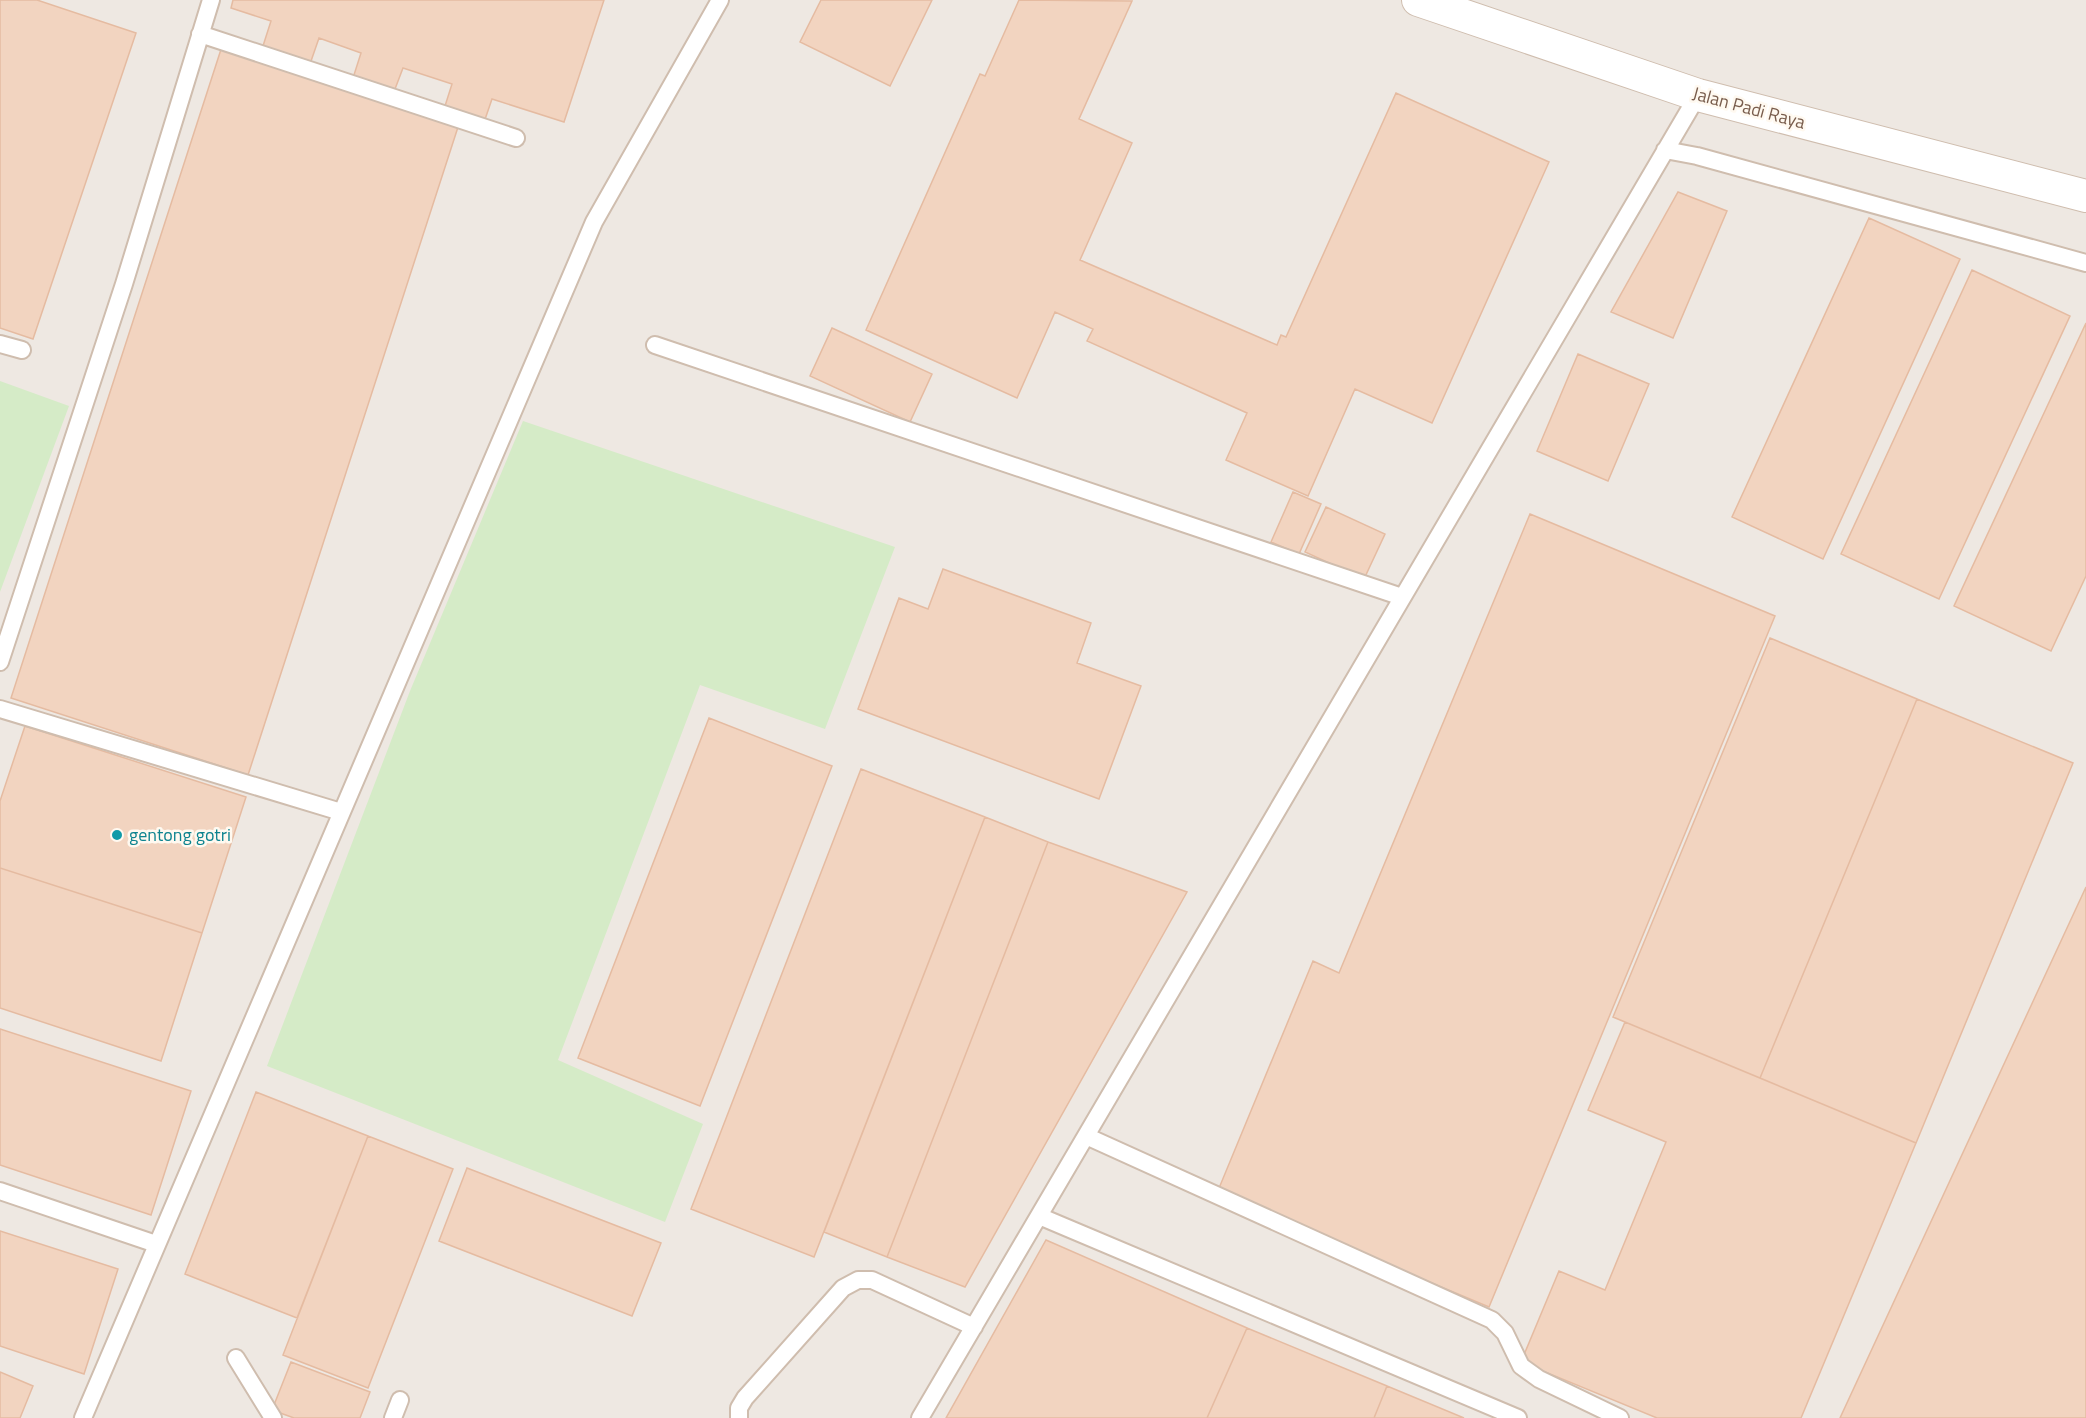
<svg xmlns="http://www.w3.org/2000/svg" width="2086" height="1418" font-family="'Titillium Web',sans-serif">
<rect width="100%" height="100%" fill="#fdf5e9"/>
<path fill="#eee8e2" d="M0 0H2086V1418H0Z"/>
<path fill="#d5ebc7" d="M0 381 69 406 0 592Z
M523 421 895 547 825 729 700 685 558 1060 703 1124 665 1222 267 1066 410 691Z"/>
<path fill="#f2d4c0" stroke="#e5bba1" stroke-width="1.5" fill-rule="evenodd" d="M0 0H37L136 33 33 339 0 328Z
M233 0H604L564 122 492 99 481 131 459 124 248 775 11 698 225 37 262 49 271 21 231 8ZM319 38 361 53 353 78 310 64ZM403 68 452 84 445 106 395 89Z
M821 0H932L890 86 800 42Z
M1019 0 1132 1 1079 119 1132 143 1080 260 1277 345 1281 335 1286 337 1396 93 1549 162 1432 423 1355 389 1308 496 1226 460 1247 413 1087 341 1093 329 1055 312 1017 398 866 330 980 74 985 76Z
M1678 192 1727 211 1673 338 1611 312Z
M1869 218 1960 259 1823 559 1732 517Z
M1972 270 2070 316 1939 599 1841 554Z
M2086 323V576L2051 651 1954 606Z
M832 328 932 374 910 422 810 376Z
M1578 354 1649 384 1608 481 1537 451Z
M1293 492 1321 504 1299 554 1271 542Z
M1326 507 1385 534 1364 579 1305 552Z
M1530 514 1775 616 1489 1307 1217 1193 1313 961 1339 973Z
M943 569 1091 623 1077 663 1141 686 1099 799 858 709 899 598 928 609Z
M1770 638 1917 699 1760 1078 1613 1017Z
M1917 699 2073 763 1916 1143 1760 1078Z
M709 718 832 766 700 1106 578 1058Z
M25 726 246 797 202 933 0 868V801Z
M861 769 985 817 814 1257 691 1209Z
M985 817 1048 842 887 1257 824 1232Z
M1048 842 1187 892 965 1287 887 1257Z
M0 868 202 933 161 1061 0 1008Z
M2086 887V1418H1840Z
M1625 1022 1916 1143 1801 1418H1657L1521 1362 1559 1271 1605 1290 1666 1142 1588 1110Z
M0 1029 191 1091 151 1215 0 1165Z
M256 1092 368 1136 297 1318 185 1274Z
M368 1136 453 1169 368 1388 283 1355Z
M467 1168 661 1243 632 1316 439 1241Z
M0 1231 118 1269 84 1374 0 1346Z
M1046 1240 1247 1328 1207 1418H946Z
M1247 1328 1387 1386 1374 1418H1207Z
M291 1362 370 1392 360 1418H294L272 1410Z
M0 1372 33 1386 20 1418H0Z
M1387 1386 1464 1418H1374Z"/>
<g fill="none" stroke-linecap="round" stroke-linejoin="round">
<defs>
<path id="service" d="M200 34 516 138
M1665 150 1697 156 2086 263
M0 344 22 350
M655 345 1402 597
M0 662 124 284 211 0
M0 709 341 812
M1086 1136 1492 1320 1505 1333 1521 1366 1539 1379 1620 1418
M0 1191 156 1244
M1039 1216 1518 1418
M236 1358 273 1418
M83 1418 594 222 720 0
M393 1418 400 1400
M739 1418V1408L745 1398 843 1288 858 1280H872L974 1327
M920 1418 1698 95"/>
<path id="minor" d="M1418 0 1698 95 2086 196"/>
</defs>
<use href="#service" stroke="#cfbdae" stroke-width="20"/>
<use href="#minor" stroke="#cfbdae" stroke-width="34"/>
<use href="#service" stroke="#fff" stroke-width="16"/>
<use href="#minor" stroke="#fff" stroke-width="32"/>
</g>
<circle fill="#0f9aa8" stroke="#fff9f0" stroke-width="2" cx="117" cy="835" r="6"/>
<g text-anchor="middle" stroke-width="5" stroke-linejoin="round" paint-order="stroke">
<g font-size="18" fill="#785c4c" stroke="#fff9f0">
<text transform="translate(1749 108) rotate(15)" y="6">Jalan Padi Raya</text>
</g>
<g font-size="18" fill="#0d838f" stroke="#fff9f0" text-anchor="start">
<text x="129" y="841">gentong gotri</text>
</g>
</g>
</svg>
